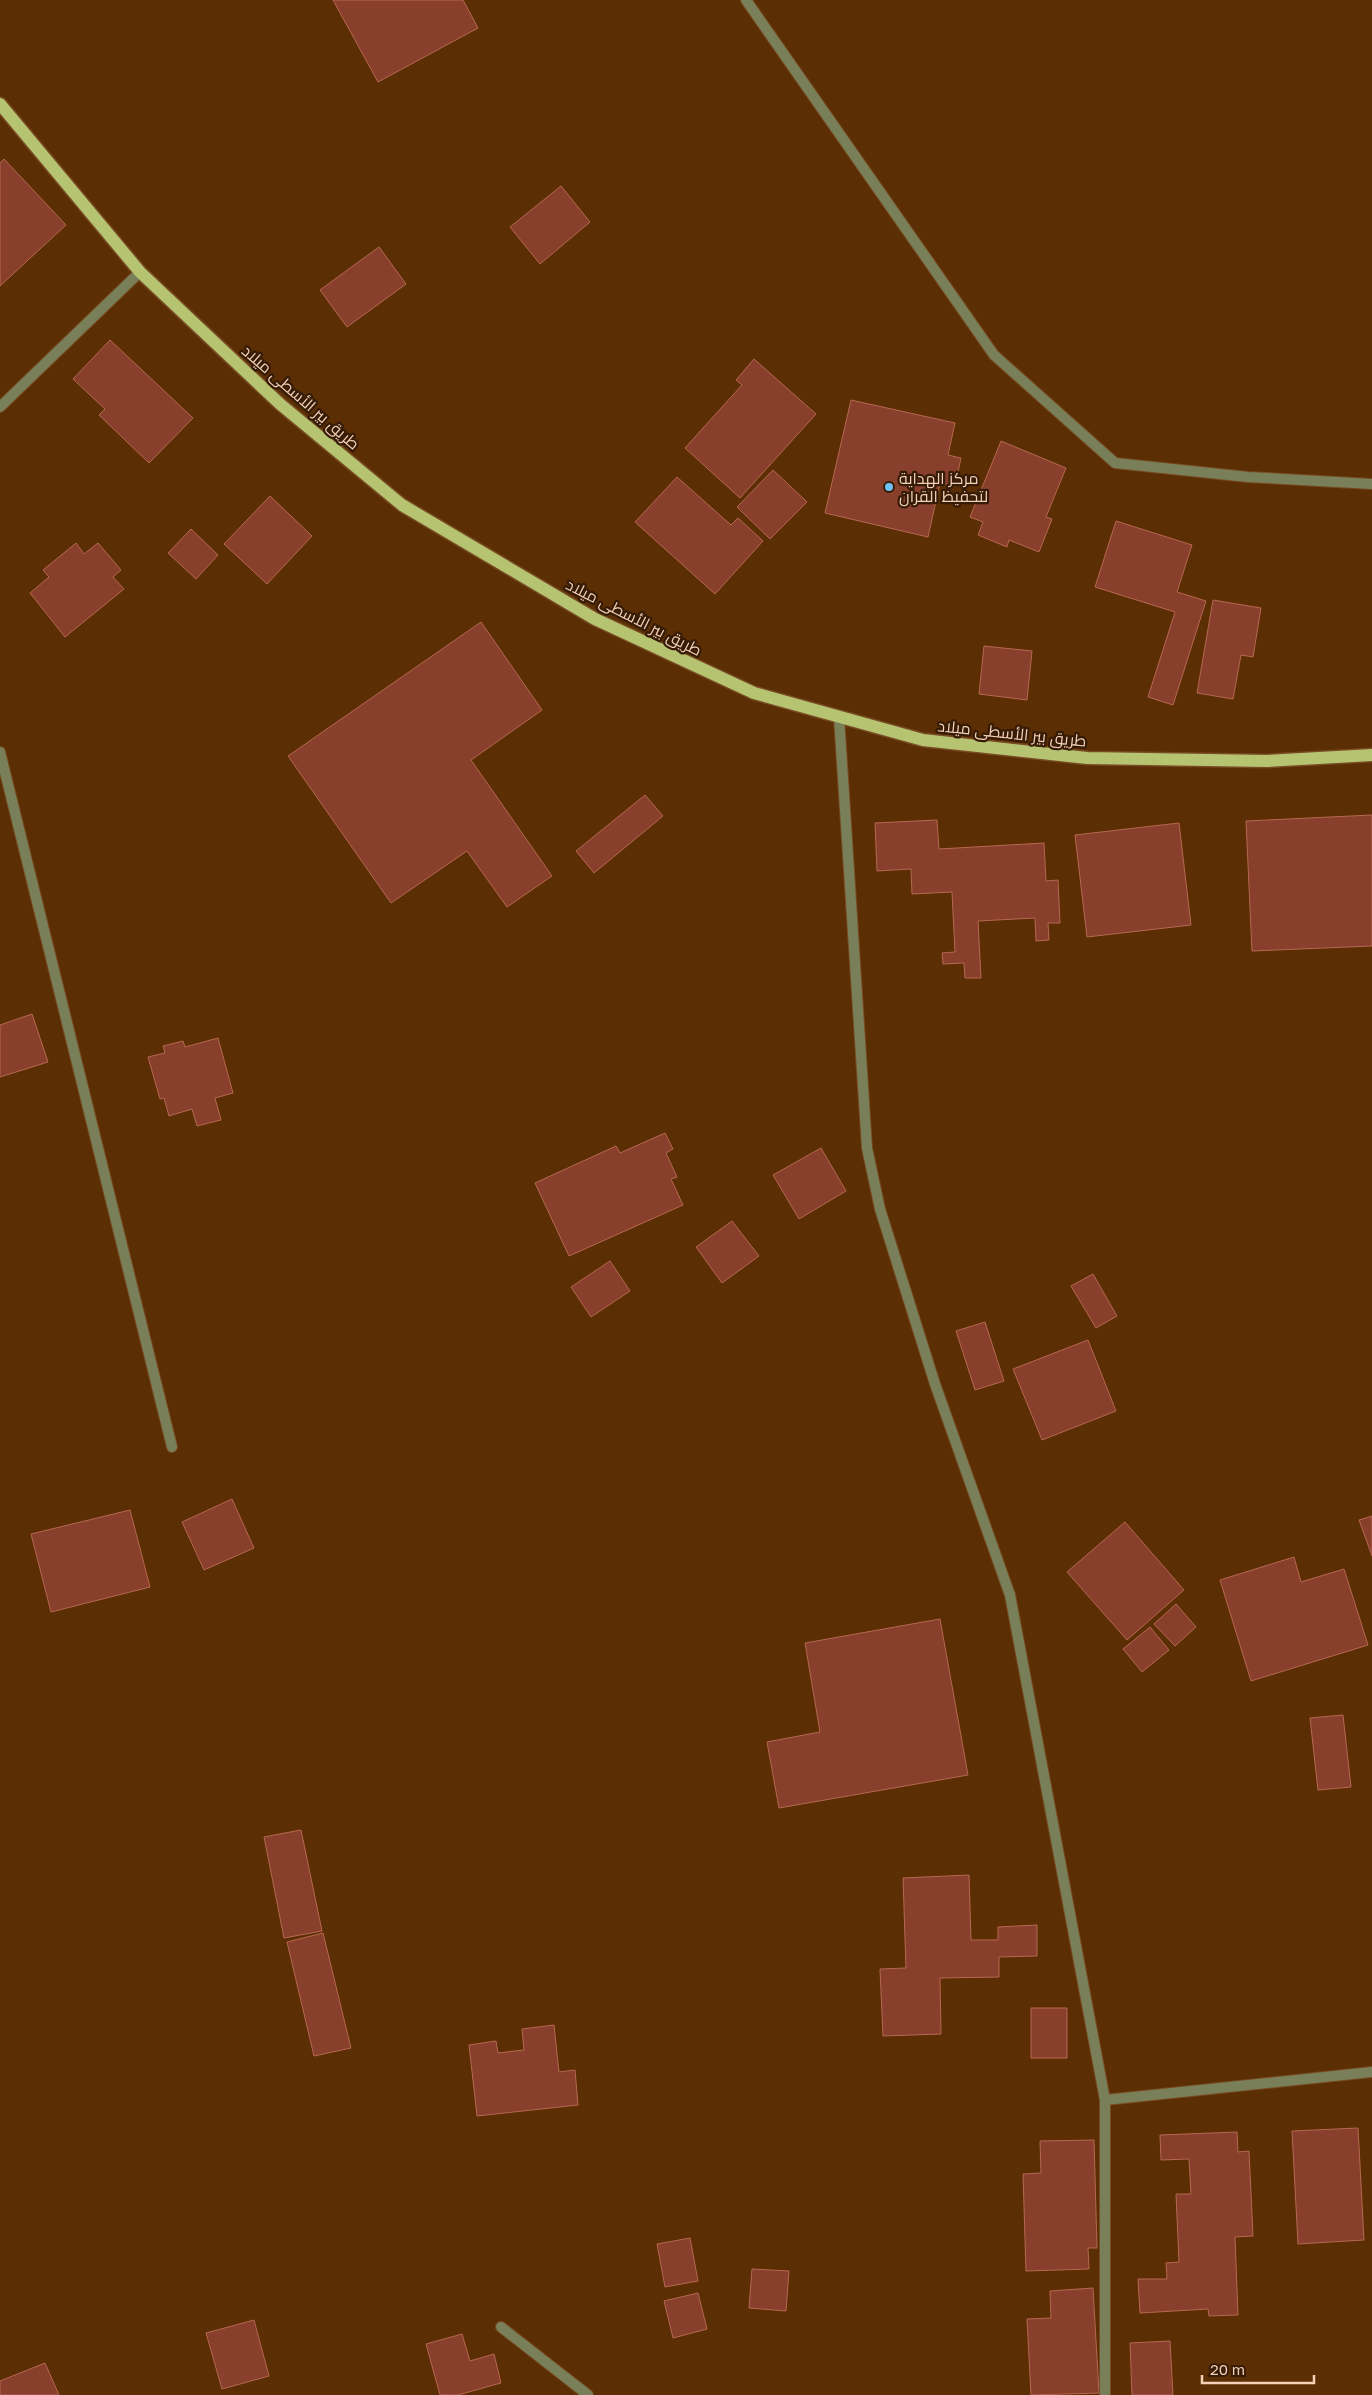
<svg xmlns="http://www.w3.org/2000/svg" width="1372" height="2395" font-family="'Golos Text',Cairo,sans-serif">
<rect width="100%" height="100%" fill="#5c2e03"/>
<path fill="#883f2b" stroke="#b66852" d="M333 0H463L478 28 378 82Z
M4 159 66 225 0 286V163Z
M561 186 590 222 540 264 510 227Z
M379 247 406 284 347 327 320 290Z
M110 340 193 418 149 463 99 415 105 409 73 379Z
M754 359 816 414 740 498 685 448 742 385 736 380Z
M851 400 955 423 948 455 961 458 955 486 940 483 928 537 825 513Z
M1001 441 1066 468 1046 517 1052 519 1039 552 1009 540 1007 547 978 535 983 522 970 517Z
M773 470 807 502 770 539 737 507Z
M677 477 731 525 738 518 763 541 715 594 635 522Z
M270 496 312 536 267 584 224 544Z
M1116 521 1192 545 1177 592 1206 601 1173 705 1148 697 1175 612 1095 587Z
M191 529 218 555 196 579 168 553Z
M76 543 84 554 98 543 121 570 113 577 124 589 65 637 30 593 49 577 43 570Z
M1213 600 1261 608 1253 657 1241 655 1233 699 1197 693Z
M481 622 542 710 471 760 552 876 507 907 467 851 391 903 288 756Z
M984 646 1032 651 1027 700 979 694Z
M645 795 663 816 594 873 576 851Z
M1372 815V946L1252 951 1246 821Z
M937 820 939 849 1044 843 1046 881 1058 880 1060 923H1048L1049 940 1036 941 1035 918 978 921 981 978H965L964 963 943 964 942 953 955 952 952 892 912 894 911 869 877 871 875 823Z
M1179 823 1191 925 1087 937 1075 835Z
M32 1014 48 1062 0 1077V1025Z
M218 1038 233 1093 215 1098 221 1120 197 1126 192 1109 169 1116 164 1098 160 1099 148 1057 165 1053 163 1046 183 1041 185 1047Z
M665 1133 673 1149 666 1153 677 1177 671 1179 683 1205 569 1256 535 1183 616 1146 620 1153Z
M821 1148 846 1191 799 1219 773 1175Z
M732 1221 759 1256 722 1283 696 1247Z
M610 1261 630 1291 591 1317 571 1287Z
M1093 1274 1117 1316 1096 1328 1071 1286Z
M985 1322 1004 1381 975 1390 956 1331Z
M1088 1340 1116 1411 1042 1440 1013 1369Z
M232 1499 254 1548 204 1570 182 1522Z
M130 1510 150 1587 51 1612 31 1534Z
M1372 1516V1556L1359 1520Z
M1125 1522 1184 1590 1127 1640 1067 1572Z
M1294 1557 1301 1582 1344 1569 1368 1645 1251 1681 1220 1580Z
M1176 1604 1196 1627 1175 1646 1154 1624Z
M940 1619 968 1775 779 1808 767 1742 820 1732 805 1643Z
M1150 1627 1169 1650 1142 1672 1123 1649Z
M1343 1715 1351 1787 1318 1790 1310 1718Z
M301 1830 322 1931 284 1938 264 1837Z
M969 1875 971 1940H998V1927L1037 1925V1956L999 1957V1977L940 1978 941 2034 883 2036 880 1969 906 1968 903 1878Z
M323 1933 351 2048 314 2056 287 1942Z
M1031 2008H1067V2058H1031Z
M554 2025 559 2072 575 2070 578 2105 477 2116 469 2045 496 2041 498 2053 524 2050 522 2029Z
M1358 2128 1364 2240 1298 2244 1292 2131Z
M1237 2132 1238 2152 1249 2151 1253 2236 1235 2237 1238 2315 1209 2316 1208 2309 1140 2313 1138 2279H1167L1166 2263 1179 2262 1176 2194H1191L1189 2159 1161 2160 1160 2135Z
M1094 2140 1097 2248H1088L1089 2269 1026 2271 1023 2174 1041 2173 1040 2141Z
M690 2238 698 2281 665 2287 657 2244Z
M752 2269 789 2271 786 2311 749 2308Z
M1093 2288 1099 2393 1031 2395 1027 2319 1051 2318 1050 2291Z
M698 2293 707 2329 673 2338 664 2301Z
M254 2320 269 2376 222 2389 206 2333Z
M462 2334 470 2361 494 2354 501 2383 458 2395H440L426 2344Z
M1170 2341 1173 2395H1132L1130 2343Z
M45 2363 59 2395H0V2381Z"/>
<g fill="none" stroke-linecap="round" stroke-linejoin="round">
<defs>
<path id="lane" d="M746 0 994 355 1115 463 1248 477 1372 484"/>
<path id="street" d="M0 407 140 272
M839 717 867 1148 880 1209 935 1384 1010 1595 1105 2100
M0 752 172 1447
M501 2327 588 2395
M1105 2395V2100L1372 2072"/>
<path id="primary" d="M0 104 140 272 280 404 402 505 595 619 754 693 923 740 1087 758 1267 761 1372 755"/>
</defs>
<use href="#lane" stroke="#774b23" stroke-width="12"/>
<use href="#street" stroke="#774b23" stroke-width="12"/>
<use href="#primary" stroke="#774b23" stroke-width="15"/>
<use href="#lane" stroke="#798059" stroke-width="10"/>
<use href="#street" stroke="#798059" stroke-width="10"/>
<use href="#primary" stroke="#b6c371" stroke-width="12"/>
</g>
<circle fill="#6fc2f4" stroke="#361b06" stroke-width="2" cx="889" cy="487" r="5"/>
<g text-anchor="middle" stroke-width="4.5" stroke-linejoin="round" paint-order="stroke">
<g font-size="16" fill="#f4d0b7" stroke="#361b06">
<text transform="translate(301 397) rotate(41)" y="6">طريق بير الأسطى ميلاد</text>
<text transform="translate(634 617) rotate(27)" y="6">طريق بير الأسطى ميلاد</text>
<text transform="translate(1012 733) rotate(6)" y="6">طريق بير الأسطى ميلاد</text>
</g>
<g font-size="16" fill="#f4d0b7" stroke="#361b06" text-anchor="start">
<text x="899" y="484">مركز الهداية<tspan x="899" dy="18">لتحفيظ القران</tspan></text>
</g>
</g>
<path d="M1202 2375v8h112v-8" fill="none" stroke="#f4d0b7" stroke-width="2.5"/>
<text x="1210" y="2375" font-size="15" fill="#f4d0b7" stroke="#361b06" stroke-width="4" paint-order="stroke">20 m</text>
</svg>
